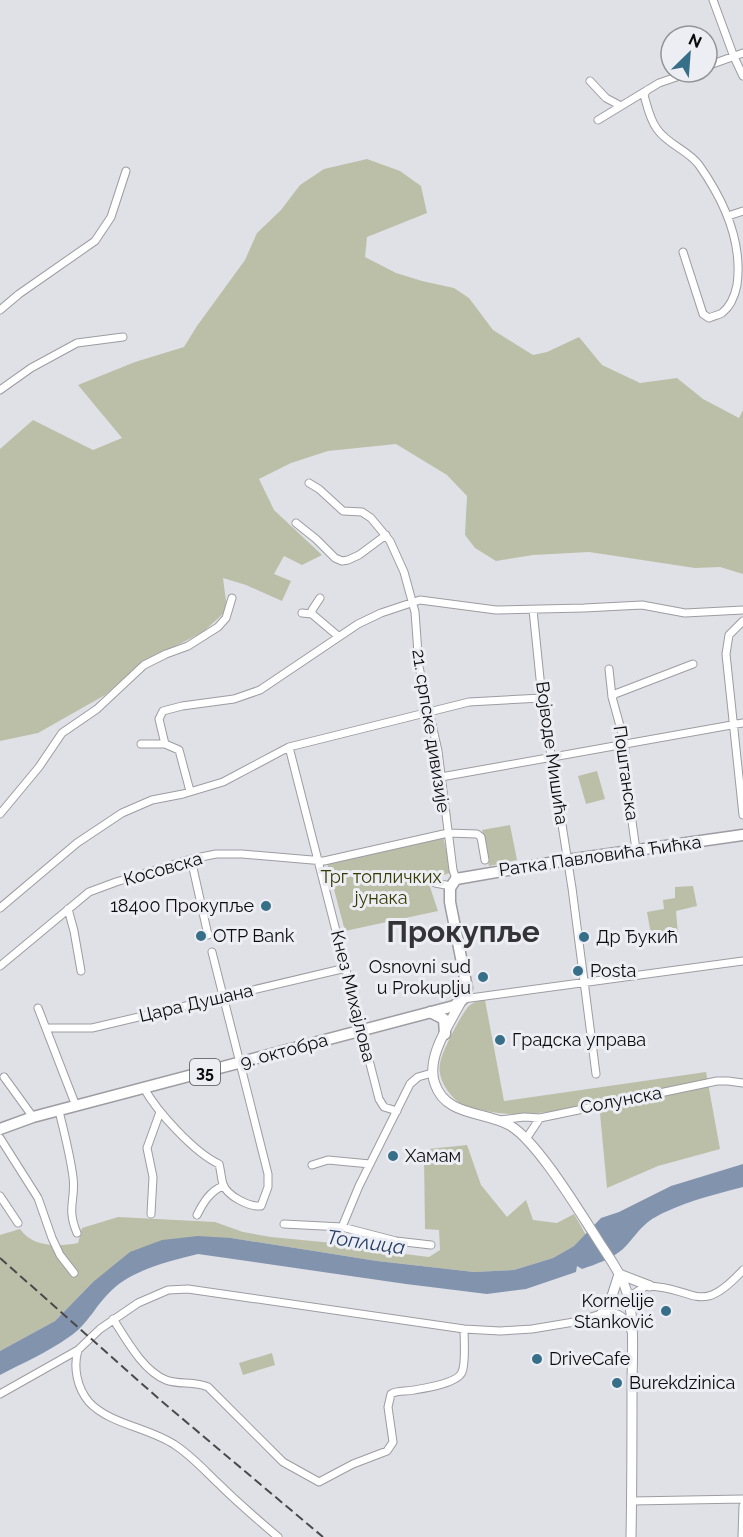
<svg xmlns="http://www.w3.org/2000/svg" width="743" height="1537" font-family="Raleway,sans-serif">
<rect width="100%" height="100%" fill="#e0e1e7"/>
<path fill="#bbbfa7" d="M367 159 400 171 421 186 427 213 367 237 365 257 396 273 422 281 454 288 469 298 493 330 533 355 547 352 579 337 602 365 640 383 677 378 703 399 739 418 743 410V574L720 567 695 568 589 552 533 555 496 561 475 548 465 535 467 496 447 475 396 444 328 451 291 463 259 479 274 510 322 555 302 565 284 556 274 574 291 581 282 601 246 585 223 578 226 601 225 612 203 632 140 664 105 695 38 733 0 741V449L33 420 93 450 122 438 78 385 135 362 184 347 197 326 245 260 257 233 281 210 300 185 324 169Z
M597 771 605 799 586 804 578 776Z
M510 825 517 860 489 866 482 830Z
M443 837 452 872 428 881 438 911 345 931 327 863Z
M693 886 697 906 676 911 679 946 652 940 647 912 664 909 663 900 675 898V887Z
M485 1000 504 1101 706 1072 720 1149 658 1166 607 1188 599 1103C561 1110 525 1119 486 1111 478 1109 467 1108 460 1103 449 1096 437 1078 440 1064 441 1053 461 1015 468 1007 473 1002 478 1001 485 1000Z
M467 1145 481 1185 507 1217 526 1200 533 1220 557 1223 574 1214 586 1235 574 1246 553 1258 514 1270 474 1272 377 1261 231 1238 93 1282 55 1321 0 1351V1235L20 1229C33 1247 56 1247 78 1243L82 1228 118 1217 215 1222 243 1232 271 1237 343 1244 389 1252 429 1257 440 1250 439 1230 425 1229 424 1157 429 1149Z
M272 1353 275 1365 243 1375 239 1363Z"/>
<path fill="#8293ae" d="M743 1164V1187C712 1195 679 1203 652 1219 640 1227 633 1239 623 1249 611 1259 597 1264 582 1269L577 1266 576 1272 526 1289 487 1294 406 1284 198 1254C170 1261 135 1269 113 1289 96 1304 88 1325 69 1337 48 1352 23 1363 0 1375V1351L55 1321 93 1282 130 1252 162 1240 198 1236 231 1238 377 1261 474 1272 514 1270 553 1258 574 1246 601 1218 619 1212 671 1186Z"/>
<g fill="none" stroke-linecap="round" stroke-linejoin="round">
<defs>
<path id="minor" d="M713 0 734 57 743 76
M707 66 743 53
M590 81 606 98 621 106
M647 90 644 95C647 106 650 120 657 129 668 145 688 150 699 165 723 199 743 242 737 285 735 295 731 306 722 313 719 315 713 316 709 318L703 314 683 252
M598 120 659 83 691 72
M728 216 743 211
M0 310 19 294 95 241 111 217 126 171
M0 390 31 368 77 343 123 337
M309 483 319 489 343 511 362 512 371 518 390 541 404 572 415 612 419 667 438 751 453 870 456 879
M296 523 316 539 335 558 342 561 348 560 359 555 386 535
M320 598 312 610V614L338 636
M533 610 542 698 572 888 596 1074
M302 613 312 614
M743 621 729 635 726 654 743 815
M609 669 612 697 625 744V771L636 850
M612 697 615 694 693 664
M141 744H165L179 750 190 791
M165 744 159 719 163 711 182 706 234 699 260 690 358 624 381 613 420 600 496 610 584 608 642 605 685 613 743 610
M289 747 379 1099 384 1107 397 1111
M441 777 743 723
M0 814 39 767 62 733 97 709 144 665 166 654 188 646 218 627 226 618 232 598
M191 859 208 935
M435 883 451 886
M0 908 77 843 122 813 152 800 183 794 223 782 289 747 469 702 542 698
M68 909 74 931 81 971
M0 966 89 892 116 882 191 859 216 854H242L324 861 448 833 477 834 481 837 485 860
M463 999 743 961
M38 1008 76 1106
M46 1028H92L346 968
M4 1077 33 1117
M144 1088C157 1112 195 1153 219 1164 221 1171 221 1178 223 1184 227 1196 249 1207 261 1206L268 1187V1174L212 952
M59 1111C64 1132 70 1154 73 1177 76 1201 66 1207 77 1233
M500 1120 524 1117 540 1118 717 1081H728L743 1083
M0 1138 38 1198 52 1238 60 1255 74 1273
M526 1139 540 1118
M312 1165 328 1160 370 1164
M0 1196 18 1223
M151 1214 153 1177 147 1148 160 1112
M197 1215C203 1203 210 1191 223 1186
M284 1224 342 1227 396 1241 431 1245
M342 1227 359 1186 410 1084 418 1077 432 1073
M113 1319C126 1339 143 1371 166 1380 179 1385 194 1381 208 1387L283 1462 319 1482 353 1464 387 1451 393 1442 388 1407 391 1394C398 1390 406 1392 414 1390 426 1388 458 1383 462 1372 466 1363 464 1340 464 1329
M78 1350C73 1367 77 1388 89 1402 109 1424 150 1428 175 1445 192 1456 205 1471 220 1485 238 1503 258 1520 278 1537
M0 1394 78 1350 100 1329 138 1303 168 1290 188 1289 464 1329 500 1331 532 1329 574 1322 601 1314 646 1286C696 1286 698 1319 743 1270
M632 1501 743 1499
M742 1537 743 1506"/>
<path id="secondary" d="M462 1000C450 1023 425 1058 435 1084 446 1117 486 1111 511 1126 538 1143 577 1208 596 1237 605 1252 617 1267 624 1284 636 1313 632 1356 632 1387 632 1437 632 1487 631 1537
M605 1311 612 1296 619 1274 650 1286
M601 1314C615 1311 624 1316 631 1329"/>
<path id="primary" d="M430 1012 444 1019 445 1034
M0 1129 33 1117 454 1006 463 999 467 988 450 902V888L456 879 567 860 743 835"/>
</defs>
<use href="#minor" stroke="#9c9ca2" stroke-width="9"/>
<use href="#secondary" stroke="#9c9ca2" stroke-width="11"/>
<use href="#primary" stroke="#9c9ca2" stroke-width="13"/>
<use href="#minor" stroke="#fff" stroke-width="7"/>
<use href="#secondary" stroke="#fff" stroke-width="9"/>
<use href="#primary" stroke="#fff" stroke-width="10"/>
<path stroke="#49494c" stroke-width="2" stroke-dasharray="9 4.5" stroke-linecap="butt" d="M0 1258 159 1399 323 1537"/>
</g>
<g fill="#376f89" stroke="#edeef4" stroke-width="2">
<circle cx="266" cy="906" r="6"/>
<circle cx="201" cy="936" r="6"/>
<circle cx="584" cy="937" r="6"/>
<circle cx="578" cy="971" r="6"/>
<circle cx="483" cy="977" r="6"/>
<circle cx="500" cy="1040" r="6"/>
<circle cx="393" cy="1156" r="6"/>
<circle cx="666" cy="1311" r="6"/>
<circle cx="537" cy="1359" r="6"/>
<circle cx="617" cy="1383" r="6"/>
</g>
<g text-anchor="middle" stroke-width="6" stroke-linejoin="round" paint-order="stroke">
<rect fill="#edeef4" stroke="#505053" stroke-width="1.5" x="190" y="1059" width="30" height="26" rx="4.5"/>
<g font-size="16" font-weight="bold" fill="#0c0c0e">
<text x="205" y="1078">35</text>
</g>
<g font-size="18" fill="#0c0c0e" stroke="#edeef4">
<text transform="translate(431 731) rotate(81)" y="6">21. српске дивизије</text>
<text transform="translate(552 753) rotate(82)" y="6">Војводе Мишића</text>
<text transform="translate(626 773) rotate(82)" y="6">Поштанска</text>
<text transform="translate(600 856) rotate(-8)" y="6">Ратка Павловића Ћићка</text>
<text transform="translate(163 869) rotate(-16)" y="6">Косовска</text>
<text transform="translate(353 996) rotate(76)" y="6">Кнез Михајлова</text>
<text transform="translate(196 1003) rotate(-13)" y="6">Цара Душана</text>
<text transform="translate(284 1051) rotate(-15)" y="6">9. октобра</text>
<text transform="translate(621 1100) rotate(-11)" y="6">Солунска</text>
</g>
<g font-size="18" fill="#373b01" stroke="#edeef4">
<text x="381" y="883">Трг топличких<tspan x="381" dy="21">јунака</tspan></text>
</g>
<g font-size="18" fill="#0c0c0e" stroke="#edeef4" text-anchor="start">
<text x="254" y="912" text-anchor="end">18400 Прокупље</text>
<text x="213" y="942">OTP Bank</text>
<text x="596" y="943">Др Ђукић</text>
<text x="471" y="973" text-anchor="end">Osnovni sud<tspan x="471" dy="21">u Prokuplju</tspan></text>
<text x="590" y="977">Posta</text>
<text x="512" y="1046">Градска управа</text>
<text x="405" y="1162">Хамам</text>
<text x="654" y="1307" text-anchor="end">Kornelije<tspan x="654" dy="21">Stanković</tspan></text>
<text x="549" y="1365">DriveCafe</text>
<text x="629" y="1389">Burekdzinica</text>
</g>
<g font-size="20" font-style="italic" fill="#243d64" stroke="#edeef4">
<text transform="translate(366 1242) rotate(8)" y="7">Топлица</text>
</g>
<g font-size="30" font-weight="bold" fill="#333338" stroke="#edeef4">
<text x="463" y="942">Прокупље</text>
</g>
</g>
<g transform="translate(689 54) rotate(25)"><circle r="28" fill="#edeef4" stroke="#939498" stroke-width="1.5"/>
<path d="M0-4.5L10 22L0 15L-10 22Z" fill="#376f89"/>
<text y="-9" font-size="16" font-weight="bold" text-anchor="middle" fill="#0c0c0e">N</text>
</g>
</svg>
